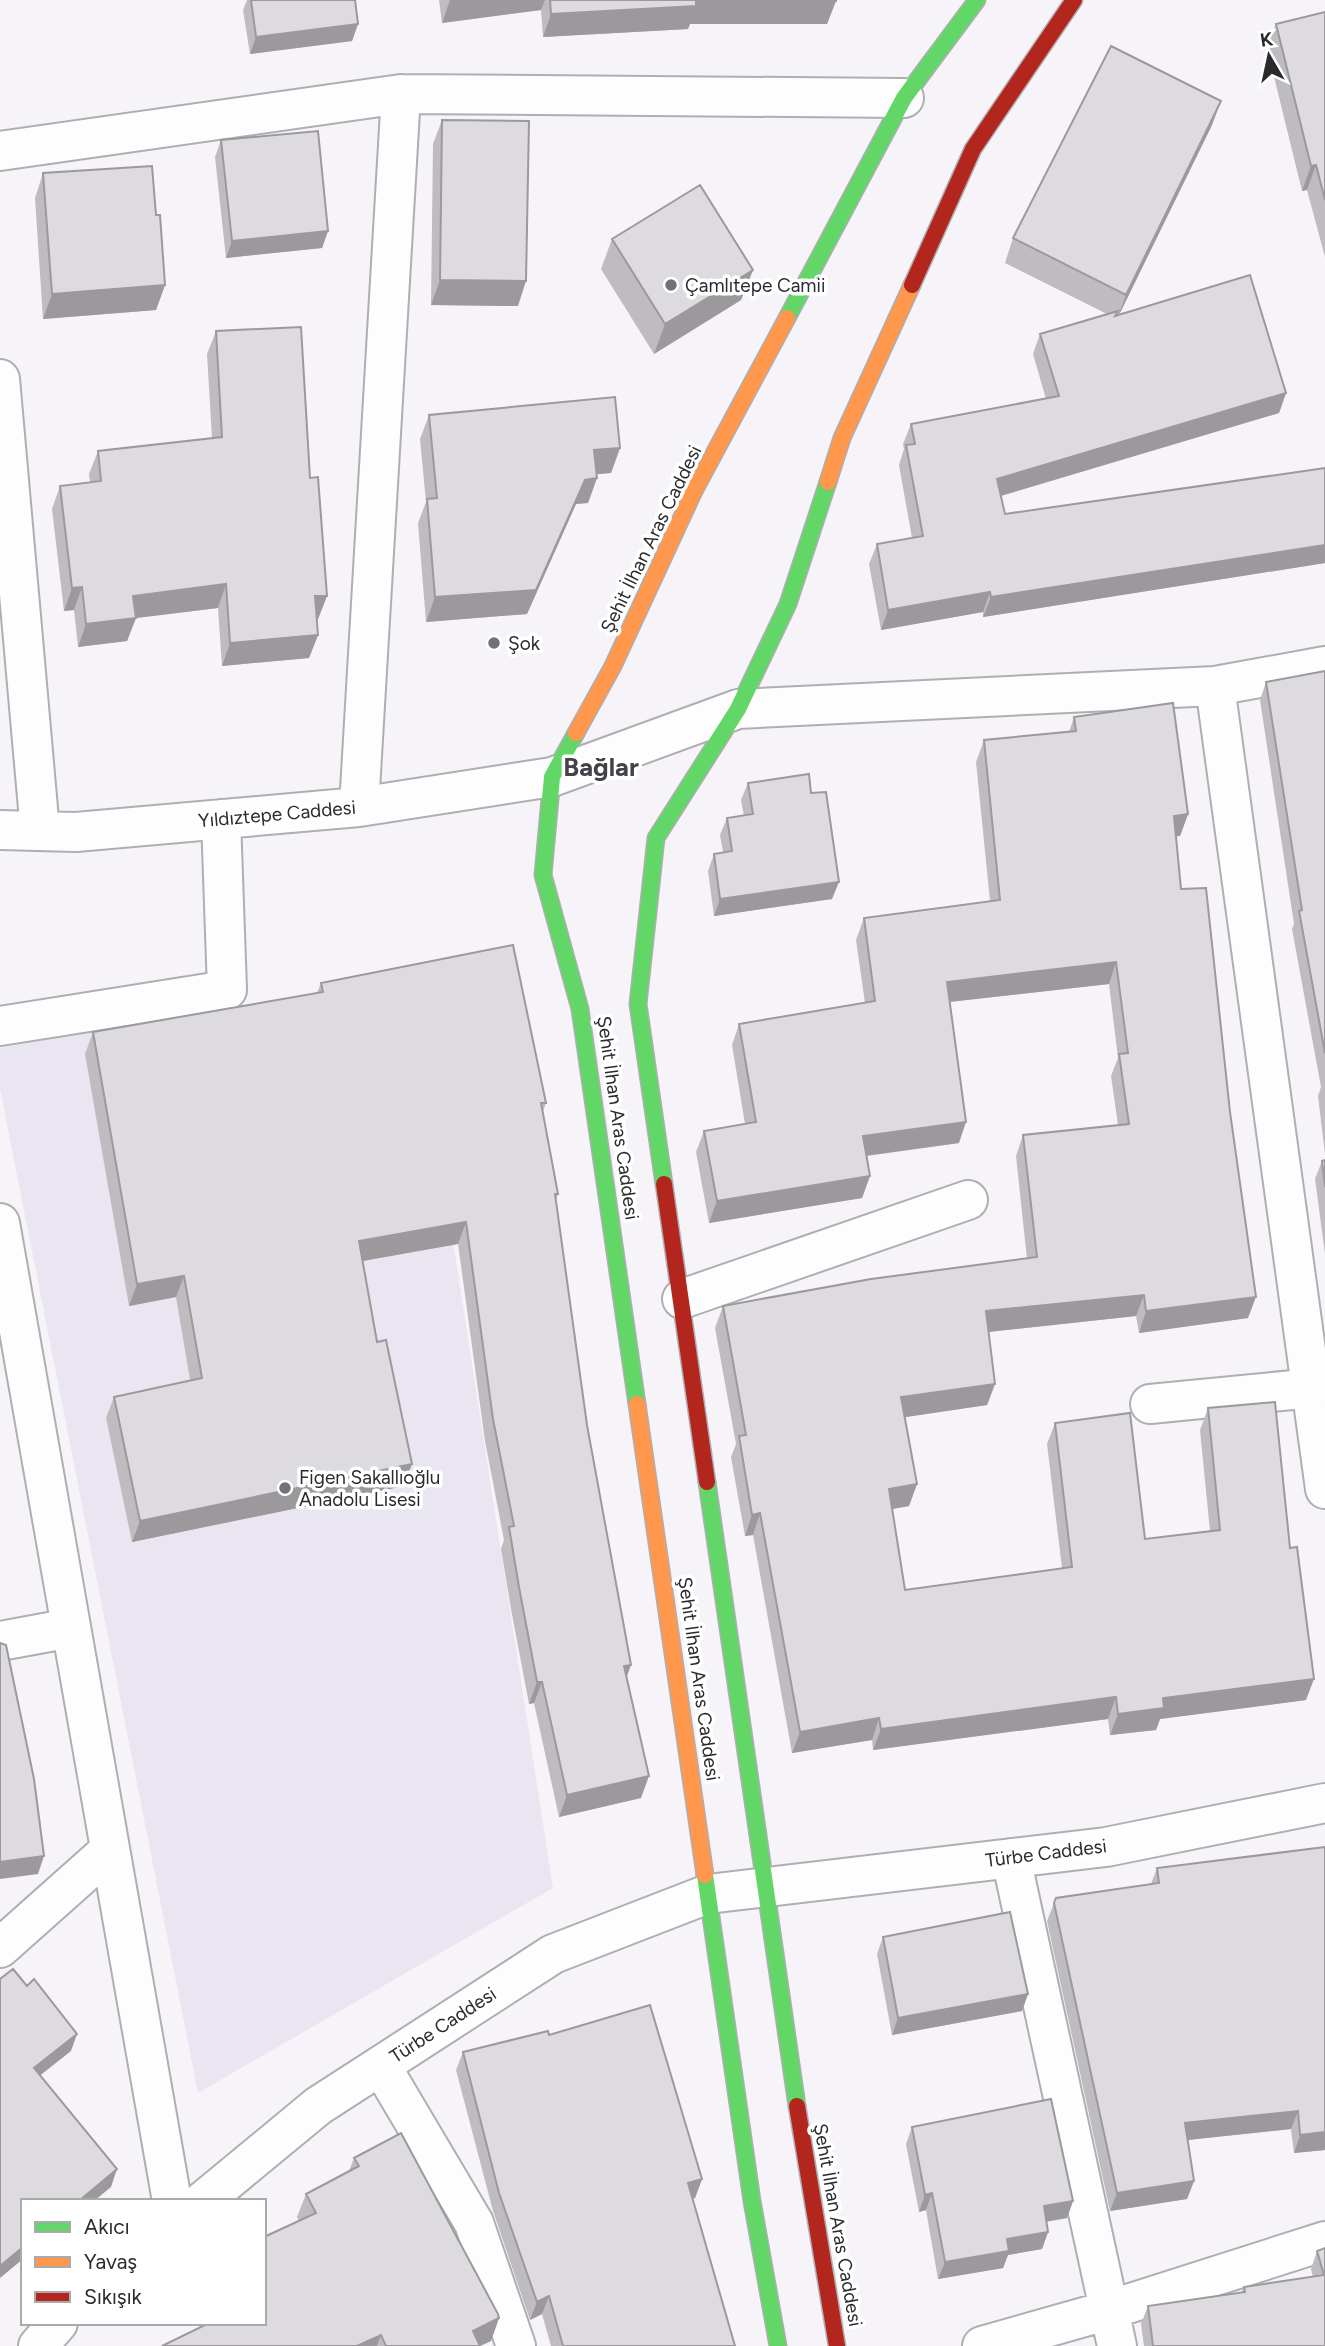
<svg xmlns="http://www.w3.org/2000/svg" width="1325" height="2346" font-family="Figtree,sans-serif">
  <style>
    .built { fill: #eae6f1 }
    .lines { fill: none; stroke-linecap: round; stroke-linejoin: round }
    .street-casing { stroke: #afaeb1; stroke-width: 42 }
    .fast-casing { stroke: #afaeb1; stroke-width: 19 }
    .slow-casing { stroke: #afaeb1; stroke-width: 19 }
    .jam-casing { stroke: #afaeb1; stroke-width: 19 }
    .street { stroke: #fefdfe; stroke-width: 38 }
    .fast { stroke: #63d668; stroke-width: 16 }
    .slow { stroke: #ff974d; stroke-width: 16 }
    .jam { stroke: #b3261e; stroke-width: 16 }
    .wall { fill: #bebcc0 }
    .shaded-wall { fill: #9b999c }
    .building { fill: #dddbdf; stroke: #9b999c; stroke-width: 2 }
    .poi-dot { fill: #727174; stroke: #fff; stroke-width: 2.5 }
    .labels { text-anchor: middle; dominant-baseline: central; stroke-width: 7; stroke-linejoin: round; paint-order: stroke }
    .poi-label { font-size: 19px; fill: #2b2a2d; stroke: #fff; text-anchor: start }
    .street-label { font-size: 19px; fill: #2b2a2d; stroke: #fff }
    .district-label { font-size: 26px; font-weight: bold; fill: #444148; stroke: #fff }
  </style>
  <rect width="100%" height="100%" fill="#f6f4f9"/>
  <path class="built" d="M412,976l141,912 -355,205 -198,-1004v-41z"/>
  <g class="lines">
    <defs>
      <path id="street" d="M0,151l401,-57 503,4
        M0,379l40,452
        M1215,686l110,803
        M359,807l42,-713
        M0,830l76,2 283,-25 193,-30 186,-68 477,-23 110,-20
        M0,1026l227,-36 -6,-171
        M0,1223l172,978
        M682,1299l286,-99
        M1150,1404l163,-16
        M0,1641l71,-13
        M1011,1858l106,488
        M0,1948l110,-98
        M381,2066l93,157 42,123
        M203,2201l115,-95 235,-152 155,-60 398,-47 219,-44
        M38,2346l20,-23
        M982,2346l127,-36 216,-69"/>
      <path id="fast" d="M787,318l117,-220 73,-98
        M576,733l-24,44 -9,98 37,134 57,395
        M664,1184l-26,-180 18,-166 82,-129 50,-105 40,-122
        M707,1482l90,624
        M705,1875l47,326 26,145"/>
      <path id="slow" d="M828,482l14,-44 70,-153
        M576,733l37,-67 81,-175 93,-173
        M637,1404l68,471"/>
      <path id="jam" d="M912,285l61,-136 101,-149
        M664,1184l43,298
        M797,2106l40,240"/>
    </defs>
    <use href="#street" class="street-casing"/>
    <use href="#fast" class="fast-casing"/>
    <use href="#slow" class="slow-casing"/>
    <use href="#jam" class="jam-casing"/>
    <use href="#street" class="street"/>
    <use href="#fast" class="fast"/>
    <use href="#slow" class="slow"/>
    <use href="#jam" class="jam"/>
  </g>
  <path class="wall" d="M247,0h108l3,24 -6,17 -102,13 -7,-44z
    M439,0h397l-9,24h-137l-2,5 -145,8 -2,-27 -99,13z
    M1325,12v245l-18,-67 -5,1 -35,-143 9,-24z
    M442,120l76,186 -87,-1 2,-161z
    M1212,125l-93,190 167,78 -7,20 -278,83 4,18 320,-46v95l-342,54v-5l-102,18 -12,-66 8,-20 35,-6 -13,-73 5,-16 -1,-5 8,-20 135,-25 -13,-45 7,-20 67,-20 -102,-51 8,-25z
    M221,140l107,91 -6,17 -96,10 -11,-101z
    M43,173l113,42 9,70 -9,25 -113,9 -8,-121z
    M612,239l141,31 -12,30 -87,54 -53,-85z
    M216,331l94,147 17,118 -9,23h-1l1,16 -9,23 -87,8 -4,-58 -82,10 -9,23 -49,6 -4,-37 -10,1 -12,-102 8,-23 30,-4 -1,-8 9,-23 114,-13 -5,-84z
    M429,415l191,33 -9,25 -14,1v4l-9,25 -12,1 -49,110 -101,8 -8,-99 8,-21 -6,-63z
    M1325,671v483l-7,-58 3,-9 -29,-158 2,-5 -34,-224 6,-18z
    M1074,717l114,97 -8,22h-4l5,53 67,429 -109,15 -3,-17 -148,16 7,52 -8,21 -83,12 13,67 -8,22 -17,3 13,81 157,-22 -15,-124 8,-21 90,116 65,-8 -10,-101 8,-22 82,140 16,152 -146,19 -4,11 -46,5 -2,-16 -235,31 -1,-10 -80,13 -39,-218 -8,1 -14,-79 5,-13 -21,-116 8,-22 304,-47 -11,-103 7,-21 95,-10 -7,-49 7,-18 -9,-74 -159,18 9,141 -92,13 3,20 -8,22 -153,25 -13,-71 8,-21 41,-7 -13,-79 7,-21 126,-21 -9,-63 8,-22 126,-17 -14,-139 8,-22 85,-8z
    M748,783l63,10 21,106 -118,17 -6,-45 6,-17 9,-2 -3,-17 7,-17 17,-2 -3,-16z
    M321,983l225,120 -3,8 15,83 -2,7 31,224 44,240 -5,12 15,121 -82,19 -25,-114 -5,1 -18,-95 -10,-60 3,-9 -19,-99 -27,-197 -95,17 41,225 -272,56 -26,-124 8,-21 76,-17 -14,-83 -47,9 -44,-252 8,-22 224,-39z
    M1325,1160v94l-10,-75 7,-18z
    M1325,1847v303l-31,3 -3,-24 -104,11 7,41 -7,18 -77,12 -63,-290 9,-23 95,-14 6,-16z
    M883,1937l145,57 -6,17 -130,24 -15,-81z
    M549,2035l153,144 -7,19 -3,1 43,147h-184l-9,-32 -12,6 -37,-109 -37,-141 7,-18z
    M912,2127l161,74 -6,17 -21,4 2,10 -6,17 -34,6 -5,13 -65,11 -12,-69 -7,2 -13,-68z
    M354,2158l145,160 -8,23 -11,5h-318l42,-21 -1,-2h61l35,-102 -2,-4 9,-23 43,-23z
    M1325,2248v98h-181l-3,-22 7,-18 94,-14 2,-5 69,-10 -2,-8 6,-18z"/>
  <path class="shaded-wall" d="M450,0h95l-4,10 -99,13z
    M696,1h140l-9,23h-137l-2,5 -145,8 8,-23z
    M358,24l-6,17 -102,13 6,-17z
    M1221,101l-9,24 -95,194 9,-24z
    M1316,165l-9,25 -5,1 9,-25z
    M328,231l-6,17 -96,10 6,-17z
    M753,270l-12,30 -87,54 11,-30z
    M440,280l86,1 -8,25 -87,-1z
    M165,285l-9,25 -113,9 9,-25z
    M1286,393l-7,20 -289,86 7,-20z
    M620,448l-9,25 -26,2 9,-25z
    M597,478l-9,25 -12,1 -49,110 -101,8 9,-25 150,-117z
    M1325,545v18l-342,54 8,-20z
    M226,584l-8,24 -82,10 -9,23 -49,6 8,-23 47,-28z
    M82,587l-8,23 -10,1 8,-23z
    M990,592l-7,20 -102,18 7,-20z
    M315,596h12l-9,23h-12z
    M318,635l-9,23 -87,8 8,-23z
    M1188,814l-8,22 -14,1 8,-21z
    M839,882l-7,17 -118,17 6,-17z
    M1116,962l-7,22 -170,19 8,-21z
    M966,1122l-7,21 -103,14 7,-21z
    M870,1176l-8,22 -153,25 8,-22z
    M466,1222l-8,22 -107,19 8,-22z
    M184,1276l-8,21 -47,9 8,-22z
    M1144,1295l-8,21 -158,17 8,-22z
    M1256,1297l-8,21 -109,15 7,-22z
    M995,1384l-8,21 -94,14 8,-22z
    M412,1464l-8,22 -272,56 8,-21z
    M917,1484l-8,22 -28,5 8,-22z
    M760,1513l-7,22 -8,1 7,-21z
    M631,1665l-8,22 1,-21z
    M1314,1679l-8,21 -146,19 -4,11 -46,5 8,-21 45,-16z
    M537,1682h5l-8,21 -5,1z
    M1116,1697l-8,22 -235,31 8,-21z
    M879,1718l-7,22 -80,13 8,-21z
    M649,1776l-8,22 -82,19 8,-22z
    M44,1856l-6,18 -38,5v-17z
    M1028,1994l-6,17 -130,24 6,-17z
    M77,2034l-6,17 -43,34 6,-17z
    M1298,2111l-7,18 -113,12 7,-18z
    M1325,2132v18l-31,3 6,-18z
    M117,2169l-6,18 -17,14h-15z
    M702,2179l-7,19 -14,4 7,-19z
    M1194,2181l-7,18 -77,12 7,-18z
    M932,2193l-6,17 -7,2 6,-17z
    M1073,2201l-6,17 -30,5 7,-17z
    M1048,2232l-6,17 -34,6 -5,13 -65,11 7,-17 62,-23z
    M23,2247v12l-23,19v-12z
    M549,2296l-7,18 -12,6 7,-18z
    M499,2318l-8,23 -11,5 -7,-15z
    M381,2335l-4,11h-20z"/>
  <path class="building" d="M251,0h104l3,24 -102,13z
    M550,0h286v1h-140v5l-145,8z
    M1325,12v188l-9,-35 -5,1 -35,-142z
    M1111,46l110,55 -95,194 -113,-57z
    M442,120l87,1 -3,160 -86,-1z
    M318,131l10,100 -96,10 -11,-101z
    M152,166l4,49h4l5,70 -113,9 -9,-121z
    M700,185l53,85 -88,54 -53,-85z
    M1250,275l36,118 -289,86 8,35 320,-46v77l-334,52 -1,-5 -102,18 -11,-66 46,-8 -17,-91 9,-1 -4,-20 148,-28 -19,-62 78,-23 -3,5z
    M301,327l9,151 8,-1 9,119h-12l3,39 -88,8 -4,-59 -93,12 3,22 -50,6 -4,-37 -10,1 -12,-102 41,-5 -3,-30 124,-14 -6,-106z
    M615,397l5,51 -26,2 3,28 -12,2 -49,110 -101,7 -8,-98 10,-1 -8,-83z
    M1325,671v382l-26,-142 3,-1 -36,-228z
    M1173,703l15,111 -14,2 7,73 25,-1 24,224 26,185 -110,14 -2,-16 -158,16 9,73 -94,13 16,87 -28,5 16,101 167,-23 -17,-144 75,-10 15,126 75,-9 -12,-122 67,-6 15,146 7,-1 17,132 -151,19 1,10 -46,6 -2,-17 -235,32 -2,-11 -79,14 -40,-219 -8,2 -13,-79 7,-1 -23,-129 148,-27 166,-22 -14,-122 106,-11 -10,-70 9,-1 -12,-91 -169,20 19,140 -103,14 7,40 -153,25 -13,-70 52,-9 -17,-98 136,-23 -11,-83 136,-18 -16,-160 92,-9 -2,-14z
    M809,774l2,19 15,-1 13,90 -119,17 -6,-45 18,-3 -5,-33 26,-4 -5,-31z
    M513,945l33,158h-5l17,91h-3l32,231 44,240 -7,1 25,110 -82,19 -25,-113h-5l-18,-95 -10,-60 5,-1 -21,-107 -27,-197 -107,19 18,101 9,-2 26,124 -272,57 -26,-124 88,-19 -18,-102 -47,8 -44,-252 230,-40 -2,-9z
    M1325,1160v27l-3,-26z
    M0,1643l6,2 28,134 10,77 -44,6z
    M1325,1847v285l-25,3 -2,-24 -113,12 9,58 -77,12 -63,-290 2,-5 103,-15 -2,-15z
    M1010,1912l18,82 -130,24 -15,-81z
    M13,1969l14,17 7,-7 43,55 -43,34 83,101 -38,32h-56v46l-23,19v-287z
    M650,2005l52,174 -14,4 47,163h-172l-14,-50 -12,6 -38,-109 -36,-141 85,-21 1,4z
    M1051,2099l22,102 -29,5 4,26 -41,7 2,12 -64,11 -13,-69 -7,2 -13,-68z
    M401,2133l97,181 1,4 -26,13 7,15h-94l-5,-11 -24,11h-195l47,-23h55v-86l52,-24 -10,-19 53,-28 -5,-8z
    M1325,2248v98h-172l-5,-40 97,-14 -1,-5 80,-12 -7,-24z"/>
  <g class="poi-dot">
    <circle cx="671" cy="285" r="7"/>
    <circle cx="494" cy="643" r="7"/>
    <circle cx="285" cy="1488" r="7"/>
  </g>
  <g class="labels">
    <g class="poi-label">
      <text x="685" y="285">Çamlıtepe Camii</text>
      <text x="508" y="643">Şok</text>
      <text x="299" y="1477">Figen Sakallıoğlu<tspan x="299" dy="22">Anadolu Lisesi</tspan></text>
    </g>
    <g class="street-label">
      <text transform="translate(651 539) rotate(-64)">Şehit İlhan Aras Caddesi</text>
      <text transform="translate(277 814) rotate(-5)">Yıldıztepe Caddesi</text>
      <text transform="translate(618 1118) rotate(82)">Şehit İlhan Aras Caddesi</text>
      <text transform="translate(699 1679) rotate(82)">Şehit İlhan Aras Caddesi</text>
      <text transform="translate(1046 1853) rotate(-7)">Türbe Caddesi</text>
      <text transform="translate(443 2025) rotate(-33)">Türbe Caddesi</text>
      <text transform="translate(838 2225) rotate(80)">Şehit İlhan Aras Caddesi</text>
    </g>
    <g class="district-label">
      <text x="601" y="767">Bağlar</text>
    </g>
  </g>
  <rect x="21" y="2199" width="245" height="126" fill="#ffffff" stroke="#aaaaab" stroke-width="2"/>
  <rect x="35" y="2222" width="35" height="10" fill="#63d668" stroke="#aaaaab" stroke-width="2"/>
  <text x="84" y="2234" font-size="21" fill="#2b2a2d">Akıcı</text>
  <rect x="35" y="2257" width="35" height="10" fill="#ff974d" stroke="#aaaaab" stroke-width="2"/>
  <text x="84" y="2269" font-size="21" fill="#2b2a2d">Yavaş</text>
  <rect x="35" y="2292" width="35" height="10" fill="#b3261e" stroke="#aaaaab" stroke-width="2"/>
  <text x="84" y="2304" font-size="21" fill="#2b2a2d">Sıkışık</text>
  <g transform="translate(1269 56) rotate(351)" stroke="#ffffff" stroke-width="5" paint-order="stroke">
  <path d="M0-5L12 26L0 18L-12 26Z" fill="#2b2a2d"/>
  <text y="-10" font-size="19" font-weight="bold" text-anchor="middle" fill="#2b2a2d">K</text>
  </g>
</svg>
